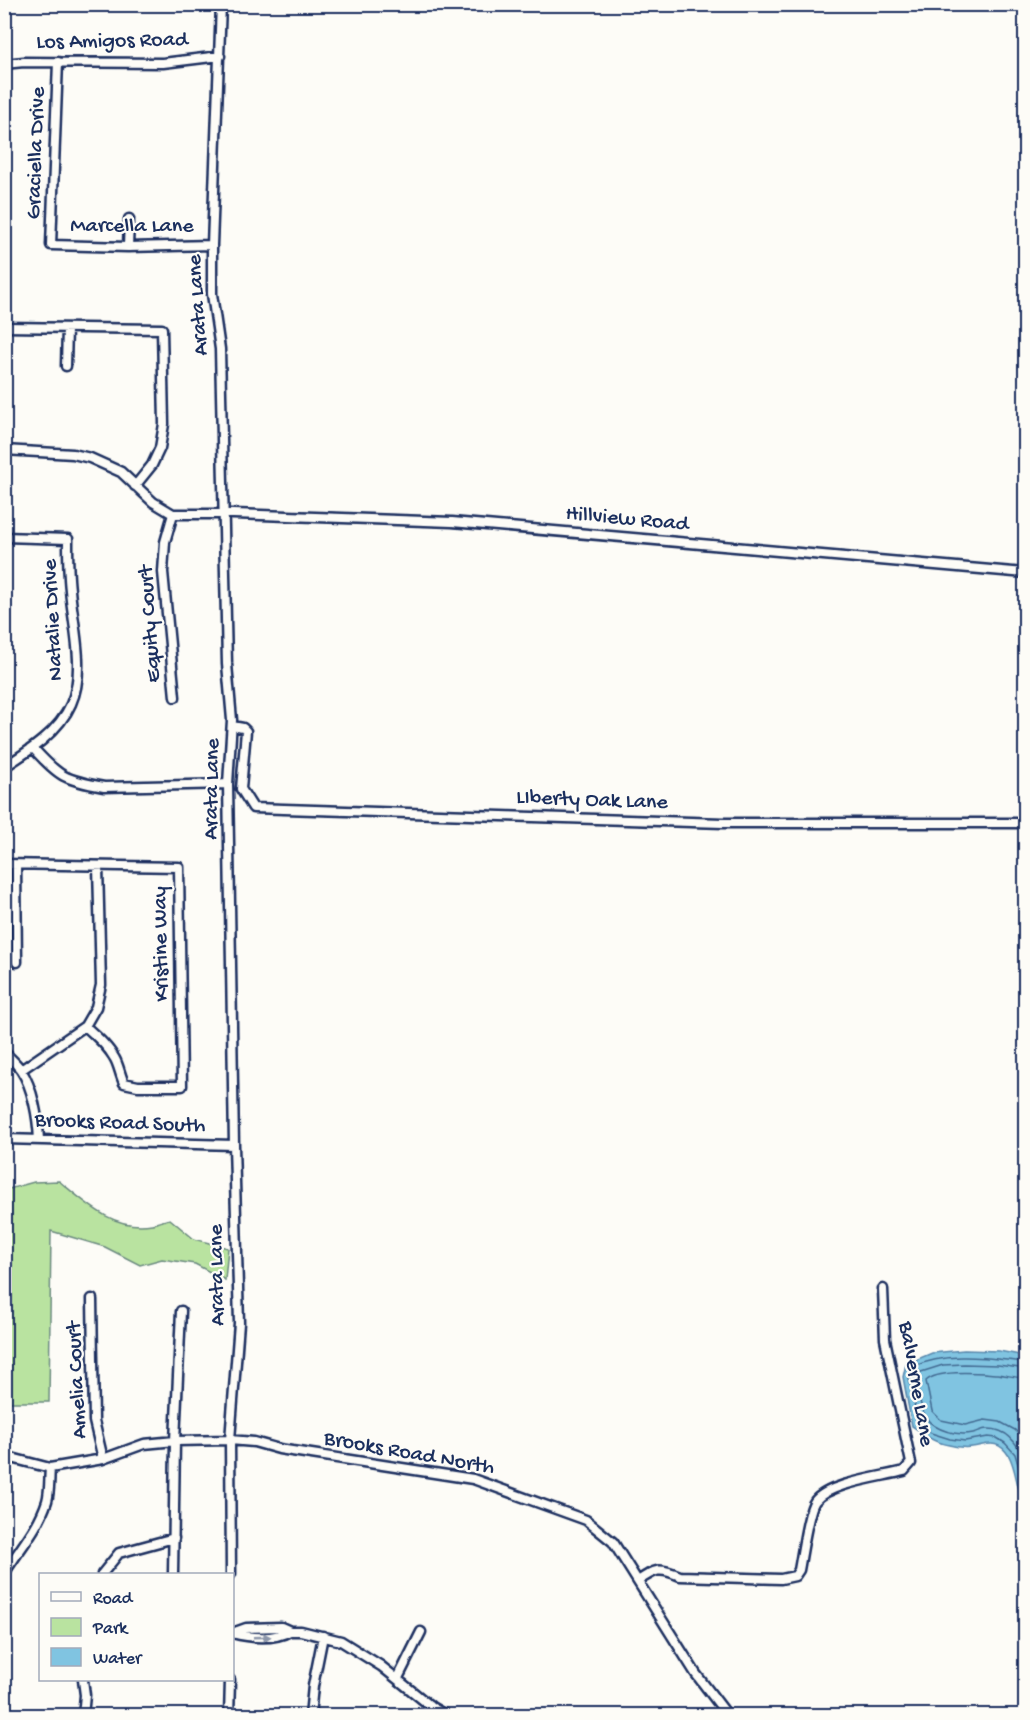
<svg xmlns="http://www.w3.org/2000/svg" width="1030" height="1720" font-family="'Gochi Hand',sans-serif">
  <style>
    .green { fill: #b9e3a0; stroke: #6a897f; stroke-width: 1.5 }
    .water { fill: #80c4e1; stroke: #5888ad; stroke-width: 1.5 }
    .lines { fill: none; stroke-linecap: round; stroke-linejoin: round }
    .shore { stroke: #436b92; stroke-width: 1.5 }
    .minor-casing { stroke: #1b2f5e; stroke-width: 13 }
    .minor { stroke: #fdfcf7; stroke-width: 8 }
    .oneway { fill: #8c96aa }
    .labels { text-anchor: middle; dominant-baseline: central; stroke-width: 4.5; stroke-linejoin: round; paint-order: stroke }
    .street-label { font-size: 22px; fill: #1b2f5e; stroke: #fdfcf7 }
  </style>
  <rect width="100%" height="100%" fill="#fdfcf7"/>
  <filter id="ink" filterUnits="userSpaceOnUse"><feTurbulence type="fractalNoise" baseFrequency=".0167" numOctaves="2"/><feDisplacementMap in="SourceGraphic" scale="12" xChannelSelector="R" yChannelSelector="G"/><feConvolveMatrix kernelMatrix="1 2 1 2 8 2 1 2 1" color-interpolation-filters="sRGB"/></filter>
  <g filter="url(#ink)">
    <path class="green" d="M59,1181c27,22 55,50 93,43 6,-1 12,-4 18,-5l24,20 34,9 -3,32 -30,-16 -33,-5 -22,6 -35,-18 -54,-16 -2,171h-44v-212l29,-8z"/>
    <path class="water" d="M964,1350l35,1 26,5v148c-9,-14 -8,-33 -16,-48 -11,-18 -22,-11 -37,-9 -8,1 -16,0 -23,-2 -20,-4 -22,-10 -37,-19l-9,-49 3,-13 26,-11z"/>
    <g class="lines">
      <path class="shore" d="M1026,1362c-39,-4 -77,-11 -114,5l-3,10 9,45 13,11 19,6 15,2 23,-4 9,1 8,5 10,11 11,38
        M1026,1369l-28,-4 -34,-1 -21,1 -25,8 -2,4c2,9 4,35 10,41 10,13 31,18 47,15 5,-1 9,-4 14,-4 22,-1 33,18 39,36
        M1026,1378c-10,0 -19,-3 -29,-4 -17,-1 -59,-5 -71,7l6,30 9,9 24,5 20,-5 15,2 15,8 11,11"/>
      <defs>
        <path id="minor" d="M221,4l-9,241v49l8,55 7,315 5,56 -4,64 6,361 5,178 -9,117 1,134
          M58,62l-7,183 77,2 84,-2
          M4,64l20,-2 139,1 57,-7
          M128,247l1,-28
          M4,327l158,2 2,95 -4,24 -8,17 -17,21
          M66,366l1,-38
          M4,450l69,4 17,4 31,14 32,30 20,12h60l219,8 574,51
          M173,514l-8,28 -2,30 12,125
          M4,537l64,2c0,17 0,34 2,51 3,36 16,80 1,114 -12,28 -42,47 -67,63
          M232,726l11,2 3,3 -5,58 12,19 470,15h303
          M33,748c26,29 32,32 71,39l124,-3
          M4,864l175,3 3,219h-44l-14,-3c-4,-8 -5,-17 -9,-24 -7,-13 -19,-23 -30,-33
          M16,865l1,97
          M4,1052c6,6 13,12 17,18 12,18 17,48 18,70
          M21,1070l64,-44 11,-19 5,-22 -3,-119
          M4,1139l230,6
          M92,1299l2,122 9,38
          M4,1456l46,12 53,-9 41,-15 31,-3 55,-1 24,2 25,7 194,30 113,41 27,22 83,132 32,42
          M4,1574c15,-25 34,-45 43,-73 3,-10 2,-23 3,-33
          M102,1574l17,-21 55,-15
          M173,1574l2,-133 6,-130
          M638,1581c18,-12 21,-14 42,-5l101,3 14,-3 4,-6c3,-15 9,-60 16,-69 14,-18 67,-24 89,-30l7,-8 -26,-124 -2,-50
          M232,1633l14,-5 35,-1 9,4h11l40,10 40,25 52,42 14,8
          M232,1633c18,5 42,7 58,-2
          M398,1678l23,-46
          M83,1680l2,15 -2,21
          M229,1716l1,-36
          M310,1716l3,-30 10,-50
          M523,1716h7"/>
      </defs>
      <use href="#minor" class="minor-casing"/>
      <use href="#minor" class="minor"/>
    </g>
    <defs><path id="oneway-solid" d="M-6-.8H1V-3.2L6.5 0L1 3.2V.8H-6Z" transform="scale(1.5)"/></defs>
    <use class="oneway" href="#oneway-solid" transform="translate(262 1637) rotate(-2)"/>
  </g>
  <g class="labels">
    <g class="street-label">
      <text transform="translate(112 42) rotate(-1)">Los Amigos Road</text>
      <text transform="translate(37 153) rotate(-88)">Graciella Drive</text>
      <text x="132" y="227">Marcella Lane</text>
      <text transform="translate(199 305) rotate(-94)">Arata Lane</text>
      <text transform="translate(627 520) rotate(5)">Hillview Road</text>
      <text transform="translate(54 620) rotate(-93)">Natalie Drive</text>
      <text transform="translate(151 624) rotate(-94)">Equity Court</text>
      <text transform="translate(213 789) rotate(-89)">Arata Lane</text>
      <text transform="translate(592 801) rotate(2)">LIberty Oak Lane</text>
      <text transform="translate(162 944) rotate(-91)">Kristine Way</text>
      <text transform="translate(120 1124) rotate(2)">Brooks Road South</text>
      <text transform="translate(218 1275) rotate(-91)">Arata Lane</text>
      <text transform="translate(78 1380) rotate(-93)">Amelia Court</text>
      <text transform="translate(915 1384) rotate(80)">Balverne Lane</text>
      <text transform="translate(409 1454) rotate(10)">Brooks Road North</text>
    </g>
  </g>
  <rect width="1030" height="1720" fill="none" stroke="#fdfcf7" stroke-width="24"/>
  <rect x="12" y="12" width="1006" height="1696" fill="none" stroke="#1b2f5e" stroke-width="2" filter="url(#ink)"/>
  <rect x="39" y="1573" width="195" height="108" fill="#fdfcf7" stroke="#a3aaba" stroke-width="1.5"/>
  <rect x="51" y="1592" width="30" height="9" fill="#fdfcf7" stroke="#a3aaba" stroke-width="1.5"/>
  <text x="93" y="1603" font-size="18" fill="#1b2f5e">Road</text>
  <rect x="51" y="1618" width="30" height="18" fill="#b9e3a0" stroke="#a3aaba" stroke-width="1.5"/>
  <text x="93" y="1633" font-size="18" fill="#1b2f5e">Park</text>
  <rect x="51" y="1648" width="30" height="18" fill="#80c4e1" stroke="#a3aaba" stroke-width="1.5"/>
  <text x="93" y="1663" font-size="18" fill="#1b2f5e">Water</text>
</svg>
